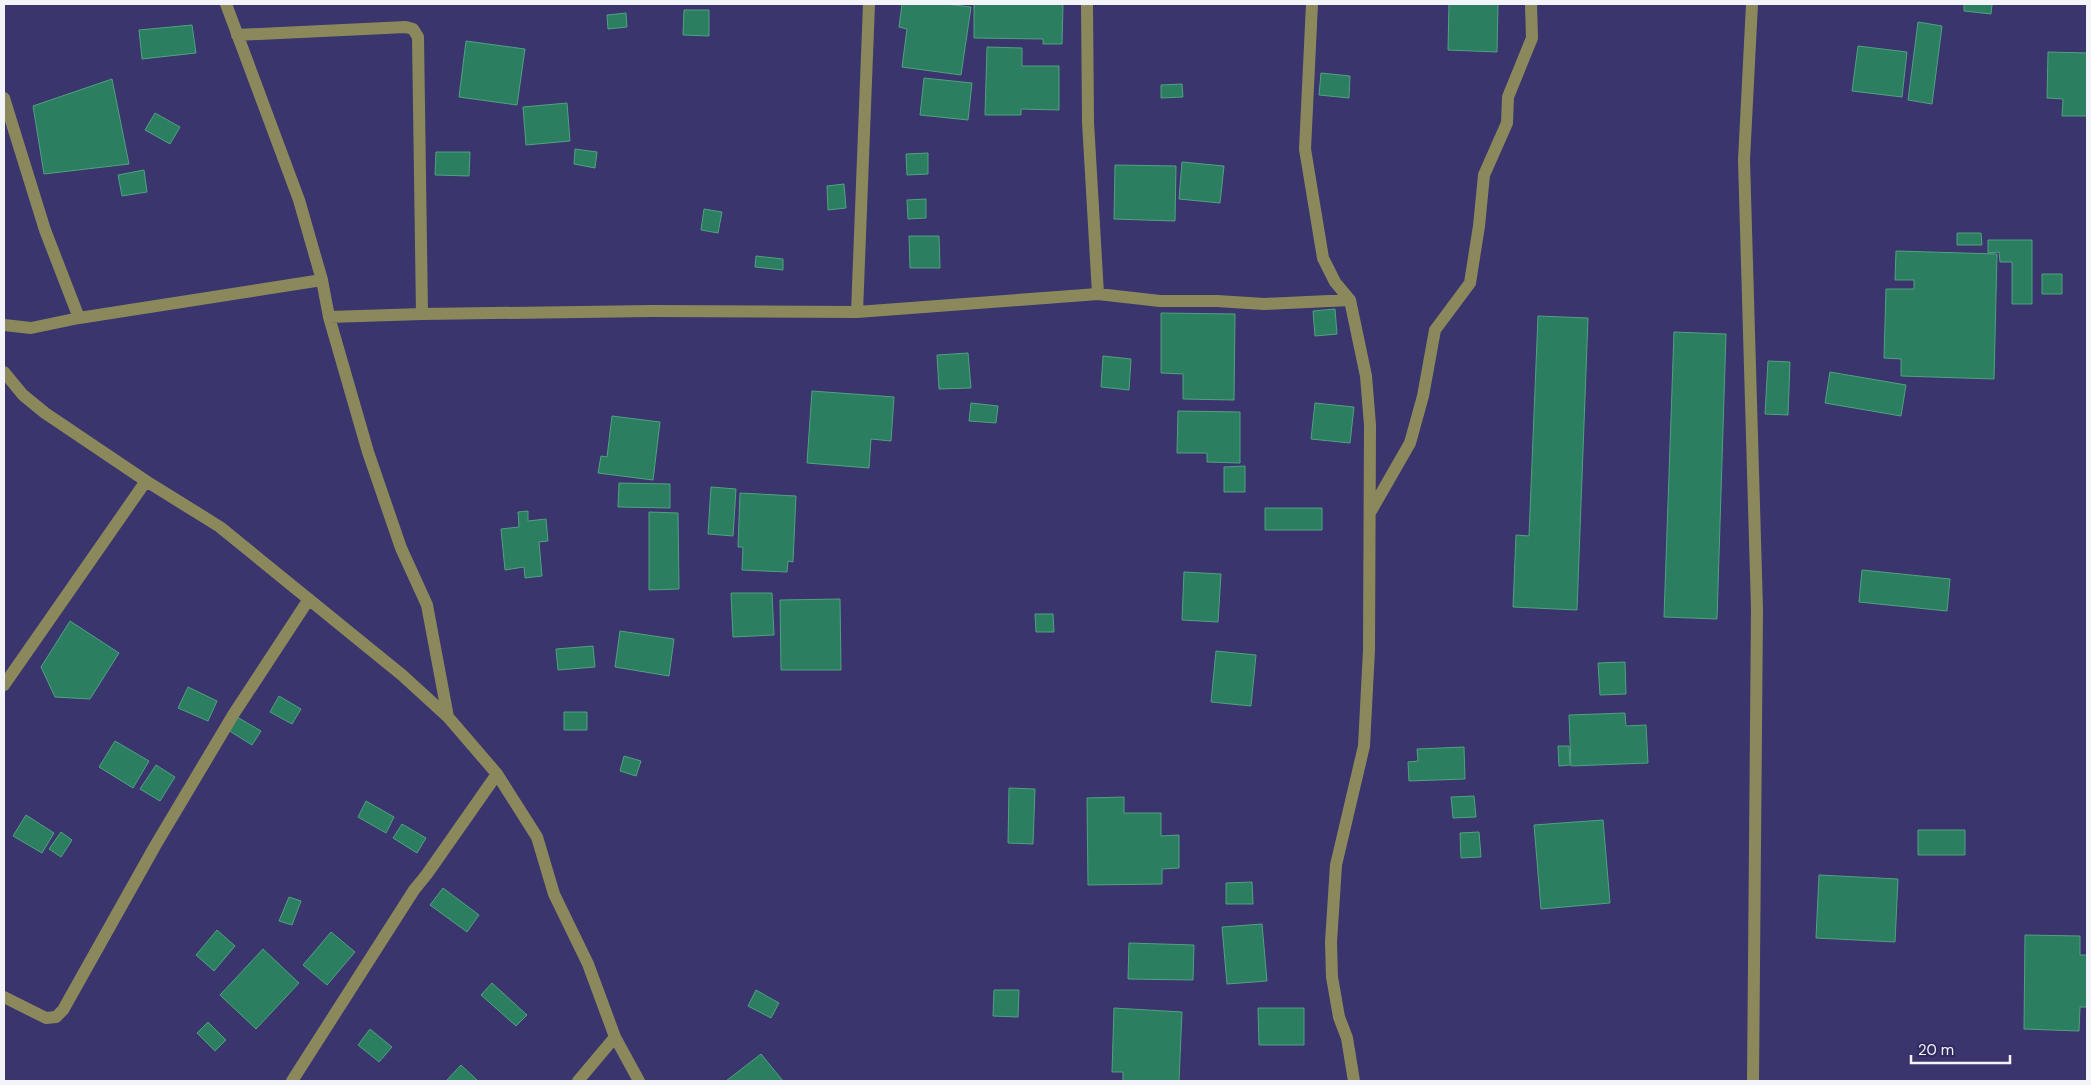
<svg xmlns="http://www.w3.org/2000/svg" width="2091" height="1085" font-family="'DM Sans',sans-serif">
  <style>
    .building { fill: #2c7e60; stroke: #51a181 }
    .lines { fill: none; stroke-linecap: round; stroke-linejoin: round }
    .minor { stroke: #8b895c; stroke-width: 12 }
  </style>
  <rect width="100%" height="100%" fill="#3b356d"/>
  <path class="building" d="M902,4h43l26,3 -10,68 -59,-8 5,-38 -8,-2z
    M974,4h89l-1,40h-19v-5l-69,-1z
    M1449,4h49l-1,48 -49,-2z
    M1964,4h28l-1,10 -27,-3z
    M684,10h25v26l-26,-1z
    M626,13l1,14 -19,2 -1,-14z
    M1918,22l24,4 -10,78 -24,-4z
    M192,25l4,28 -54,6 -3,-29z
    M466,41l59,8 -8,56 -58,-8z
    M1858,46l49,6 -5,45 -50,-6z
    M987,47l35,1v18h37v44l-38,-1v6h-36z
    M2048,52l39,1v63h-25l1,-17 -16,-1z
    M1321,73l29,3 -1,22 -30,-3z
    M924,78l48,5 -4,37 -48,-5z
    M112,79l17,85 -85,10 -11,-68z
    M1182,84l1,13 -22,1v-13z
    M567,103l3,38 -44,4 -3,-38z
    M155,113l25,14 -10,17 -25,-14z
    M575,149l22,3 -2,16 -21,-4z
    M436,152h34l-1,24 -34,-1z
    M928,153v21l-21,1 -1,-21z
    M1182,162l42,4 -4,37 -41,-4z
    M1115,165l61,1 -1,55 -61,-2z
    M144,170l3,22 -25,4 -4,-21z
    M844,184l2,24 -18,2 -1,-24z
    M926,199v19l-18,1 -1,-19z
    M704,209l18,3 -4,21 -17,-3z
    M1957,233h24l1,12h-25z
    M909,236h30l1,32h-30z
    M1988,240h44v64h-20v-42h-12l-1,-10 -11,1z
    M1896,251l101,3 -3,125 -93,-3v-17l-17,-1 2,-69h28v-9h-19z
    M756,256l27,3v11l-28,-3z
    M2042,274h20v20h-20z
    M1335,309l2,25 -22,2 -2,-25z
    M1161,313l74,1 -1,86 -51,-1v-25l-22,-1z
    M1538,316l50,2 -11,292 -64,-3 3,-72 13,1z
    M1674,332l52,2 -9,285 -53,-2z
    M968,353l3,35 -32,1 -2,-34z
    M1103,356l28,3 -2,31 -28,-3z
    M1768,361l22,1 -2,53 -23,-1z
    M1830,372l76,13 -5,31 -76,-13z
    M812,391l82,6 -3,44 -20,-2 -2,29 -62,-5z
    M971,403l27,3 -2,17 -27,-2z
    M1315,403l39,4 -4,36 -39,-4z
    M1178,411l62,1v51l-33,-1v-9h-30z
    M612,416l48,6 -7,58 -55,-7 3,-17 6,1z
    M1245,466v26h-21v-25z
    M619,483l51,1v24l-52,-1z
    M711,487l25,2 -3,47 -25,-2z
    M740,493l56,3 -3,66 -5,-1 -1,11 -45,-2 1,-23h-5z
    M1265,508h57v22h-57z
    M528,511v10l18,-2 2,22 -9,1 3,34 -17,2 -1,-11 -19,3 -4,-41 18,-2 -1,-15z
    M649,512l29,1 1,76 -30,1z
    M1862,570l88,9 -3,32 -88,-9z
    M1184,572l37,2 -3,48 -36,-2z
    M731,593h41l2,42 -41,2z
    M840,599l1,71h-60l-1,-70z
    M1035,614h18l1,18h-18z
    M70,621l49,32 -29,46 -35,-2 -14,-30z
    M620,631l54,8 -5,37 -54,-9z
    M593,646l2,21 -37,3 -2,-21z
    M1216,651l40,4 -5,51 -40,-4z
    M1625,662l1,32 -26,1 -2,-32z
    M188,687l29,14 -9,20 -30,-13z
    M279,696l22,13 -9,15 -22,-12z
    M564,712h23v18h-23z
    M1625,713l1,13 20,-1 2,38 -77,3 -2,-51z
    M237,717l24,14 -9,14 -24,-15z
    M115,741l34,20 -16,27 -34,-21z
    M1558,746h11l1,19 -11,1z
    M1464,747l1,32 -56,2 -1,-19 10,-1 -1,-12z
    M624,756l17,5 -5,15 -16,-5z
    M156,765l19,12 -15,24 -20,-12z
    M1009,788l26,1 -2,55 -25,-1z
    M1474,796l2,21 -23,1 -2,-21z
    M1124,797v16h37v23l18,-1v33l-17,1v15l-74,1 -1,-87z
    M366,801l28,16 -8,16 -28,-16z
    M26,815l28,18 -12,20 -29,-17z
    M1603,820l7,83 -69,6 -7,-84z
    M402,824l24,14 -9,15 -24,-15z
    M1918,830h47v25h-47z
    M61,832l11,8 -11,17 -12,-8z
    M1479,832l2,25 -20,1 -1,-25z
    M1819,875l79,4 -3,63 -79,-4z
    M1252,882l1,22h-27v-21z
    M443,888l36,27 -12,17 -37,-27z
    M289,897l12,4 -9,24 -13,-4z
    M1262,924l5,57 -40,3 -5,-57z
    M217,930l18,16 -21,25 -18,-16z
    M331,932l24,20 -28,33 -24,-20z
    M2025,935l55,1v19h7v52h-7l-1,24 -55,-2z
    M1129,943l65,2 -1,35 -65,-1z
    M263,949l36,34 -43,46 -36,-34z
    M492,983l35,32 -11,11 -35,-31z
    M756,990l23,13 -8,15 -23,-12z
    M994,990h25l-1,27 -25,-1z
    M1114,1008l68,4 -3,69h-56v-9h-11z
    M1258,1008h46v37h-45z
    M208,1022l18,18 -11,11 -18,-18z
    M370,1029l22,18 -13,15 -21,-17z
    M761,1054l22,27h-57z
    M461,1065l17,16h-32z"/>
  <g class="lines">
    <path class="minor" d="M226,4l73,196 23,80 7,37 39,135 33,96 26,57 21,112
      M1087,4l1,118 10,172
      M1312,4l-7,145 18,109 12,24 15,18 16,76 4,49 -1,225 -5,96 -28,119 -5,77 1,35 7,40 8,21 7,43
      M1752,4l-8,156 13,449 -4,472
      M237,35l169,-8 7,2 5,8 4,277
      M4,98l41,132 34,88
      M857,312l12,-308
      M329,317l93,-3 230,-3 205,1 241,-18 62,7h57l47,3 86,-4
      M4,325l27,3 48,-10 243,-38
      M4,372l19,23 22,18 101,68 74,46 182,148 46,42 49,57 40,63 17,57 34,70 27,73 24,44
      M1371,511l39,-68 13,-47 12,-66 35,-47 9,-57 5,-51 23,-52 1,-26 24,-59 -1,-34
      M4,685l142,-204
      M4,997l42,21 10,-1 7,-7 92,-164 78,-131 76,-116
      M292,1081l122,-191 13,-16 70,-100
      M578,1081l37,-44"/>
  </g>
  <rect width="2091" height="1085" fill="none" stroke="#f3f3fa" stroke-width="10"/>
  <path d="M1911 1055v8h99v-8" fill="none" stroke="#f3f3fa" stroke-width="2.5"/>
  <text x="1918" y="1055" font-size="15" fill="#f3f3fa" stroke="#312a61" stroke-width="4" paint-order="stroke">20 m</text>
</svg>
